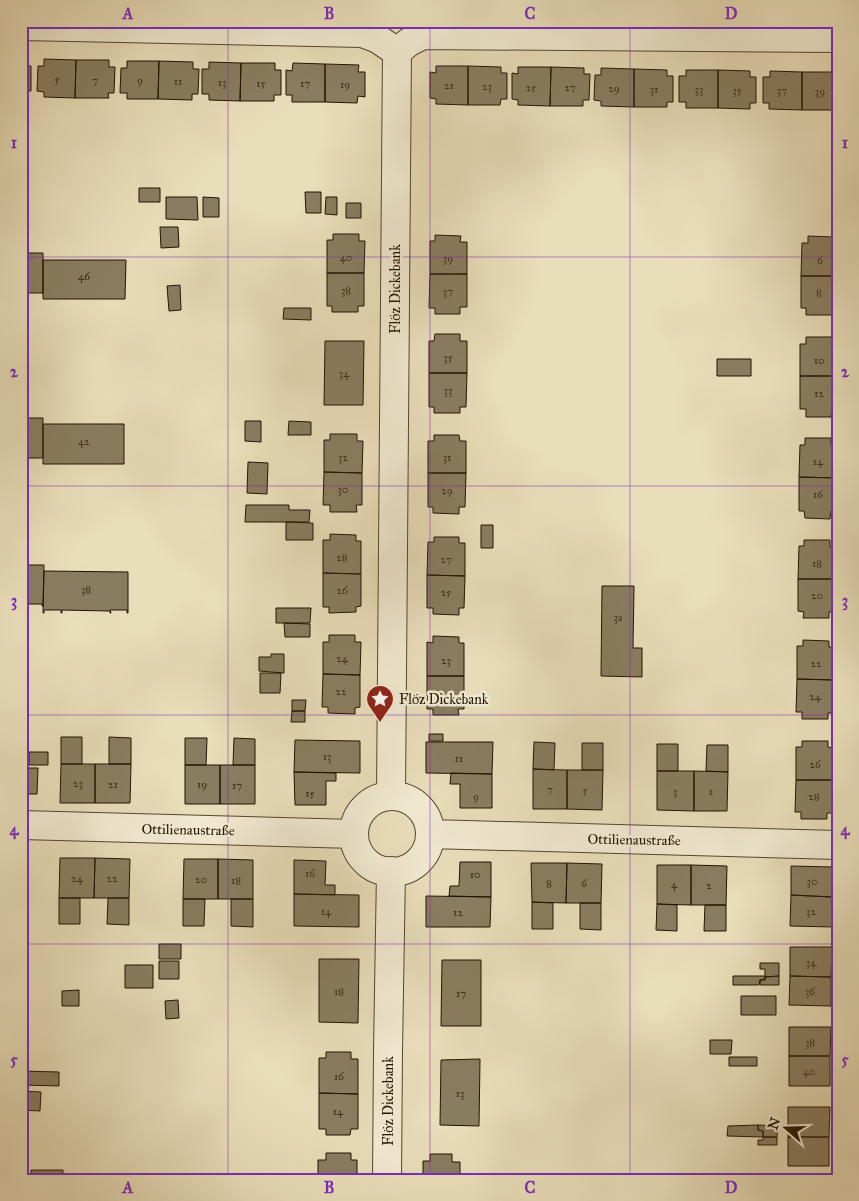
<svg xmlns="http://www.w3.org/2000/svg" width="859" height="1201" font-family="'IM FELL Great Primer',serif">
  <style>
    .building { fill: #897d61; stroke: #211301 }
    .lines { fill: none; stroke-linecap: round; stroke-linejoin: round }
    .street-casing { stroke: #53462f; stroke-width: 30 }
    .street { stroke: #f1ead2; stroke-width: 28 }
    .grid { fill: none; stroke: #7b2cbf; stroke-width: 1; stroke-opacity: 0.55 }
    .labels { text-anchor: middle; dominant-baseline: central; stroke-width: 5; stroke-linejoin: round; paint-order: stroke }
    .number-label { font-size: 11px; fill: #3b2e19 }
    .street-label { font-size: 14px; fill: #211301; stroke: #f1ead2 }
    .poi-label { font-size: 14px; fill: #211301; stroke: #f1ead2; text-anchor: start }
    .neatline { fill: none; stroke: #7b2cbf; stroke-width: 2 }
    .grid-label { font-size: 16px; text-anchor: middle; font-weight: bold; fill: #7b2cbf }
  </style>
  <rect width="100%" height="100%" fill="#e9deba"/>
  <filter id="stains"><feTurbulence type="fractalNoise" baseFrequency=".004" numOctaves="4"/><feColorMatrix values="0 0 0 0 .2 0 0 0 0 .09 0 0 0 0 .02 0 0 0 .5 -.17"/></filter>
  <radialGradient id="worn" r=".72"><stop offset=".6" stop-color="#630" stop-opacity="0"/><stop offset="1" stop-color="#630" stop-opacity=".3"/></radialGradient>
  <path class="building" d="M21,59h4v7h6v25h-6v6h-4z
    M44,59l32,1 -1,38 -31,-1v-5l-7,-1 1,-25h6z
    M76,60h33v7h6l-1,26h-6l1,5h-34z
    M127,61h32l-1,38h-31v-6h-7l1,-25h6z
    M159,61l34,1v7h6l-1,25h-6v6l-34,-1z
    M209,62l32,1 -1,38 -31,-1v-6h-7v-25h7z
    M241,63h34v7h6v25h-7v6h-34z
    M293,63l32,1v38h-33v-7h-6v-25l6,1z
    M325,64l34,1 -1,7h7v25l-7,-1 -1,7 -32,-1z
    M436,66h32v39l-32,-1v-5l-6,-1v-26l6,1z
    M468,66l33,1v6h6v26h-6l-1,6h-32z
    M518,67h33l-1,39 -32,-1v-5l-6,-1v-26l6,1z
    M551,67l33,1v6h6l-1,26h-6v6h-33z
    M601,68l33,1v38l-33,-1v-5l-7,-1 1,-25h6z
    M634,69l33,1v6h6v26h-6v5h-33z
    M686,70h32v38h-32v-6h-7v-26h7z
    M718,70l32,1v6h6v26h-6v6l-32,-1z
    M770,71l32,1v38l-33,-1v-6h-6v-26h7z
    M802,72h33v6h3v26h-3l-1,6h-32z
    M139,188h21v14h-21z
    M305,192h16v21h-15z
    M166,197h31l1,23 -32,-1z
    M203,197l16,1v19h-16z
    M326,197h11v18l-12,-1z
    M346,203h15v15h-15z
    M160,227h18l1,20 -18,1z
    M333,234h26v7h6l-1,32h-37v-33h6z
    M435,235l26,1 -1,6h7v32h-37v-33h5z
    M808,236l26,1v6h4v33h-37l1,-33h6z
    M21,253h22v40h-22z
    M43,260h83l-1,39h-82z
    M327,273h37v33h-6v6h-26v-6h-5z
    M430,274h37v33h-7v7h-25v-6h-6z
    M801,276h37v32h-5v7h-27v-7h-5z
    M180,285l1,25 -12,1 -2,-25z
    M284,308h27v12l-28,-1z
    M435,334h25v7h7v32h-38v-32h5z
    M806,337h26v7l6,1v31h-38v-32h6z
    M325,341h39l-1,64h-39z
    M717,359h34v17h-34z
    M429,373h38l-1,34h-6v6h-26v-6h-5z
    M800,376h38v34l-6,-1 -1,8h-25v-8h-6z
    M21,418h22v40h-22z
    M245,421h16v21l-16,-1z
    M289,421l22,1v13h-23z
    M43,424h81v40h-81z
    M330,434h27v7h6l-1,32 -38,-1v-32h6z
    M434,435h25l1,6h6v32h-38v-32h6z
    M805,438h26v7h7l-1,33 -38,-1 1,-32h5z
    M248,462l20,1 -1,31 -20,-1z
    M324,472l38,1v32h-6l1,7h-27v-7h-7z
    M428,473h38l-1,34h-6v7l-26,-1v-6h-5z
    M799,477l38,1v33h-6l-1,8 -25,-1 -1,-7h-5z
    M246,505h43v5h21l-1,12h-64z
    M286,522l27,1v17h-27z
    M481,525h12v23h-12z
    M330,534l26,1v6h5v33l-38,-1v-33h7z
    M434,537h25v6h6v33l-38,-1 1,-33h6z
    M804,540h26v7h6v32h-38l1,-33h5z
    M21,565h23l-1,41h-1v-2h-17v2h-1l1,-2h-4z
    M44,571l84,1v41h-1v-3h-17l1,3h-1v-2l-48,-1v3h-1v-3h-17v3h-1z
    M323,573l38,1v32l-5,1v5l-27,1v-6h-6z
    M427,575l38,1 -1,32h-5v7l-26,-1v-6h-6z
    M798,579h38l-1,33h-6v6h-26l1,-6 -6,-1z
    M602,586h32l-1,62h9v29l-41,-1z
    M276,608h35l-1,15h-34z
    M284,623l26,1v13h-25z
    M329,635h26v7h6l-1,33 -37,-1v-32h6z
    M433,636l26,1v6h5v33h-37v-34l6,1z
    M803,640l26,1v6h6l-1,33 -37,-1v-33h6z
    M271,654h13v19l-25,-2v-14h12z
    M260,673h21l-1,20h-20z
    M323,674l37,1v32l-5,1v6l-27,-1v-6h-6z
    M427,676h37v33h-6l1,6h-26v-6h-6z
    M797,679l37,1v33h-6v6h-26v-7h-6z
    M292,700h14l-1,11h-13z
    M292,711h13v11h-14z
    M27,724l1,14h-7v-13z
    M429,734h14v7h-14z
    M61,737h21v27h-21z
    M109,737l22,1v26h-22z
    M185,738h22l-1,27h-21z
    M234,738l21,1v26h-22z
    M295,740l65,1v32l-66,-1z
    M802,741h26v6l6,1 -1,32h-37v-33h6z
    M426,742h67l-1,32 -66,-1z
    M534,742l21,1 -1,27 -21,-1z
    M582,743h21v27h-21z
    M657,744h21v27h-21z
    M707,745h21v27l-22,-1z
    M29,752h19v13h-19z
    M61,764h34v39h-35z
    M95,764h36l-1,39h-35z
    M185,765h35v39h-35z
    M220,765h35v39h-35z
    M21,768h17l-1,26h-16z
    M533,769l34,1v39h-34z
    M567,770h36l-1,40 -35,-1z
    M657,771h37v40l-37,-1z
    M694,771l34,1 -1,39h-33z
    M294,772l42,1v8h-10v24h-31z
    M451,773l41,1v34h-32v-24h-10z
    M796,780h37l-1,33h-5v6h-26v-7h-6z
    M60,858h35l-1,40h-35z
    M95,858l35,1 -1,39h-35z
    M184,859h34v40h-35z
    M218,859l35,1v39h-35z
    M294,860l32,1 -1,24h10v10l-41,-1z
    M460,862h31v35l-42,-1 1,-10h9z
    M531,863h36l-1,40 -34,-1z
    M567,863l35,1 -1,39h-35z
    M657,865h34v40l-34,-1z
    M691,865l36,1 -1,39h-35z
    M791,866l42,1 -1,30 -41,-2z
    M294,894l65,1v32l-65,-1z
    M791,895l41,2v30l-42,-1z
    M426,896l65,1 -1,30h-64z
    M59,898h21v26h-21z
    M108,898h21v27l-22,-1z
    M183,899h22l-1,27h-21z
    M231,899h22v28l-22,-1z
    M532,902l21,1v26h-21z
    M580,903h21v27l-21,-1z
    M657,904l20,1v26l-21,-1z
    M705,905h21v26h-22z
    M159,944h22v15h-22z
    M790,947h42l-1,30 -41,-1z
    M319,959h40l-1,64 -39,-1z
    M442,960h39v66h-40z
    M159,961h20v18h-20z
    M760,963h19v13l-14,1v-8h-5z
    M125,965h28v23h-28z
    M733,976h32v3l-5,1 -1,5h-26z
    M779,976v9h-19v-5h5v-3z
    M790,976l41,1v29l-42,-1z
    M79,990v16h-17v-15z
    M741,996h35v19h-35z
    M178,1000l1,18 -13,1 -1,-18z
    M789,1027h42l-1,29h-41z
    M710,1040h22l-1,14h-21z
    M326,1052h25v7h7v35l-39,-1v-35h7z
    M789,1056h41v30h-41z
    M729,1057h28v9h-28z
    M480,1059l-1,67 -39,-1 1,-65z
    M21,1071l38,1v14l-38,-1z
    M21,1091l20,1 -1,19 -19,-1z
    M319,1093l39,1v35h-7l-1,6h-24v-6h-7z
    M788,1107h42l-1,30h-41z
    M758,1125l20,1 -1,11h-14v-6l-5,-1z
    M758,1125v5l5,1v6l-36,-1 1,-10z
    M763,1137h14v8h-19v-5h5z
    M788,1137h41v29h-41z
    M326,1153h25v7h6v20h-39v-20h8z
    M430,1154h22v8h8v18h-37v-19h7z
    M31,1170h32v10h-32z
    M247,1174l25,1v5h-25z"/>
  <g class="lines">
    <defs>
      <path id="street" d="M21,26l341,7 16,6 19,13 12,-10 14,-7 415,3
        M391,796l6,-744
        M354 834a38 38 0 1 1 76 0a38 38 0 1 1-76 0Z
        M21,825l333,9
        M430,834l408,11
        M387,1180l1,-129 3,-180"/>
    </defs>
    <use href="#street" class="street-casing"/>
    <use href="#street" class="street"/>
  </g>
  <path class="grid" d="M228,21v1159M430,21v1159M630,21v1159M21,257h817M21,486h817M21,715h817M21,944h817"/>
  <defs>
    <symbol id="sight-pin" viewBox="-11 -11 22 30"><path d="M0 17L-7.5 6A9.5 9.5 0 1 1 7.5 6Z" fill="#8f2418" stroke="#f1ead2"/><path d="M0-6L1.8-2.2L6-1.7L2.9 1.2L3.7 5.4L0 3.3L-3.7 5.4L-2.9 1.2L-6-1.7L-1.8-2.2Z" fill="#fff"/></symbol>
  </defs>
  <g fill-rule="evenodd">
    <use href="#sight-pin" x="364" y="683" width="32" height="43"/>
  </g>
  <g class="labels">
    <g class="number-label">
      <text x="57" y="79">5</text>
      <text x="95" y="80">7</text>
      <text x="140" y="80">9</text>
      <text x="178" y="81">11</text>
      <text x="222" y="82">13</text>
      <text x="261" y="83">15</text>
      <text x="305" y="83">17</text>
      <text x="345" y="84">19</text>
      <text x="449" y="85">21</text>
      <text x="487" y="86">23</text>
      <text x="531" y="87">25</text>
      <text x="570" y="87">27</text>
      <text x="614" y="88">29</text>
      <text x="654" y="89">31</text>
      <text x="699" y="89">33</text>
      <text x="737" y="90">35</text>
      <text x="782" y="90">37</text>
      <text x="820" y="91">39</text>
      <text x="346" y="257">40</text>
      <text x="448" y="258">39</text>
      <text x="820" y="260">6</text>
      <text x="84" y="276">46</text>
      <text x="346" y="290">38</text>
      <text x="448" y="291">37</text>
      <text x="819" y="292">8</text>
      <text x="448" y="357">35</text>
      <text x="819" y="360">10</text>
      <text x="344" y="373">34</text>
      <text x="448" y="390">33</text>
      <text x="819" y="393">12</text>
      <text x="84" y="441">42</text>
      <text x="343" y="457">32</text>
      <text x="447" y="457">31</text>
      <text x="818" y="461">14</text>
      <text x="343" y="489">30</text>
      <text x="447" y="490">29</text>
      <text x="818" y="494">16</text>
      <text x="342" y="557">28</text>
      <text x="446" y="559">27</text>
      <text x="817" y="563">18</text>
      <text x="86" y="589">38</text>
      <text x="342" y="590">26</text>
      <text x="446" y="592">25</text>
      <text x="817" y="595">20</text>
      <text x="618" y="617">3a</text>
      <text x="342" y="658">24</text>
      <text x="446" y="660">23</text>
      <text x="816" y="663">22</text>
      <text x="341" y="691">22</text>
      <text x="815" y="696">24</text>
      <text x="327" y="756">13</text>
      <text x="459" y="758">11</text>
      <text x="815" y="764">26</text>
      <text x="78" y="783">23</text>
      <text x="113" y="784">21</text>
      <text x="202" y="784">19</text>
      <text x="237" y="785">17</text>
      <text x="550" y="789">7</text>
      <text x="585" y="790">5</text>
      <text x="675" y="791">3</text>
      <text x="711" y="791">1</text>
      <text x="310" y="793">15</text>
      <text x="476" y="796">9</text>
      <text x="814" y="796">28</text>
      <text x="310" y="873">16</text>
      <text x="475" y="874">10</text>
      <text x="77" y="878">24</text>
      <text x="112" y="878">22</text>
      <text x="201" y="879">20</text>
      <text x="236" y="880">18</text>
      <text x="812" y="881">30</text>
      <text x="549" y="883">8</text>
      <text x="584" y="883">6</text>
      <text x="674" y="884">4</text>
      <text x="709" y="885">2</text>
      <text x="326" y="911">14</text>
      <text x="811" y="911">32</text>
      <text x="458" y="912">12</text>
      <text x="811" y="962">34</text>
      <text x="339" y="991">18</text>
      <text x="810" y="991">36</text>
      <text x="461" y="993">17</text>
      <text x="810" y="1042">38</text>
      <text x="809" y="1071">40</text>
      <text x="339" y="1076">16</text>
      <text x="460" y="1093">13</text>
      <text x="338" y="1111">14</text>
    </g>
    <g class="street-label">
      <text transform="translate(395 289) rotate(-90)">Flöz Dickebank</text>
      <text transform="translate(188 830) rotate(1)">Ottilienaustraße</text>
      <text transform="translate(634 840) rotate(1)">Ottilienaustraße</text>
      <text transform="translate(388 1101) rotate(-90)">Flöz Dickebank</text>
    </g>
    <g class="poi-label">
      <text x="399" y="699">Flöz Dickebank</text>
    </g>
  </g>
  <rect width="859" height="1201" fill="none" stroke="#e9deba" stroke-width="55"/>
  <g transform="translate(786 1128) rotate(290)" stroke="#f1ead2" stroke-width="4" paint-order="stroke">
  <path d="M0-4L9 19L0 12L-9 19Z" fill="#211301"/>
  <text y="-8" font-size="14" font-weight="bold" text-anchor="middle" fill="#211301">N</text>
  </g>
  <rect x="28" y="28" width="804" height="1146" class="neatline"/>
  <g class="grid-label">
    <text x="128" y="19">A</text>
    <text x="329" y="19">B</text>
    <text x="530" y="19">C</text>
    <text x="731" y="19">D</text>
    <text x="14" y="148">1</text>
    <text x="845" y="148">1</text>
    <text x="14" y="377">2</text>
    <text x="845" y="377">2</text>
    <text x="14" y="606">3</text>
    <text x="845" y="606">3</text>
    <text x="14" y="835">4</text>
    <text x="845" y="835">4</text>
    <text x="14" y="1065">5</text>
    <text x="845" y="1065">5</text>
    <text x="128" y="1193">A</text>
    <text x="329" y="1193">B</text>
    <text x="530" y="1193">C</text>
    <text x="731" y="1193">D</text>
  </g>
  <rect width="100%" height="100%" filter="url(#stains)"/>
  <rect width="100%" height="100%" fill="url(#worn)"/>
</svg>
